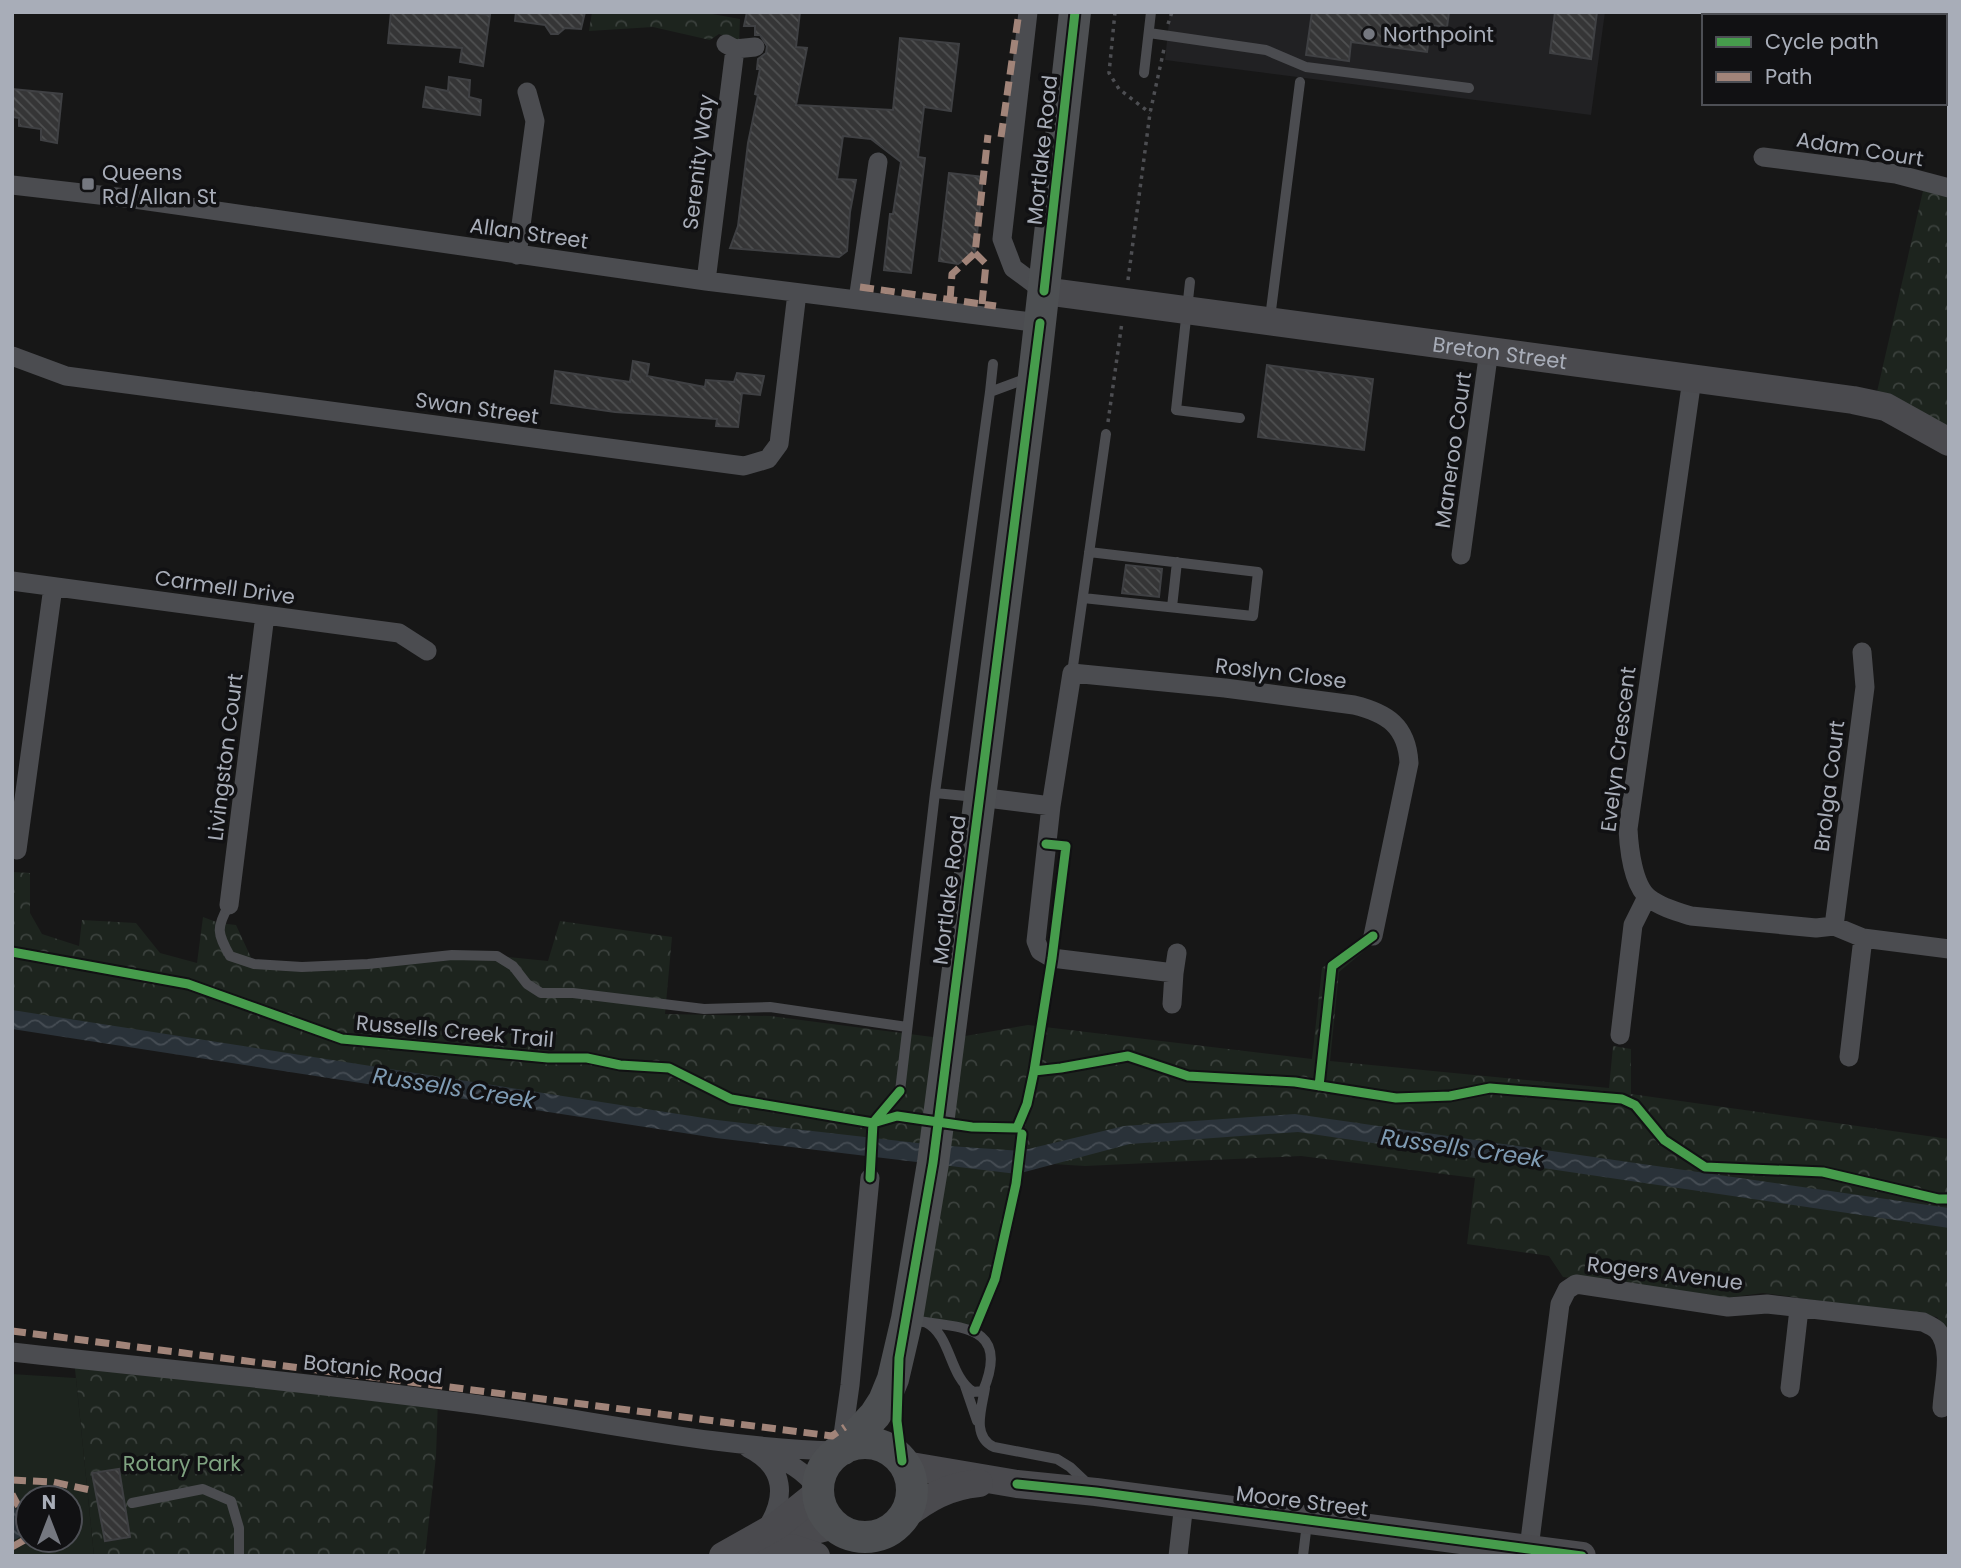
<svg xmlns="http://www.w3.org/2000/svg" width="1961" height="1568" font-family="Poppins,sans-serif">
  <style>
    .built { fill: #212123 }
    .park { fill: url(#park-crowns) }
    .pitch { fill: #1d241e; fill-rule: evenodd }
    .water { fill: url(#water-waves) }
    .building { fill: url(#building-back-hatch); stroke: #3f4043; stroke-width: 2 }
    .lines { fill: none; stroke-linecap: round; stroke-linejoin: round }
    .path { stroke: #4d4e52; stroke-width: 3.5; stroke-dasharray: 3.5 5; stroke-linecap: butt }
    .lane { stroke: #4b4c50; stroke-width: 10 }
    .street { stroke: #4b4c50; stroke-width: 19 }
    .secondary { stroke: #4a4a4e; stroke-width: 28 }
    .primary { stroke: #4d4f52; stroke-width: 32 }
    .quiet { stroke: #a18479; stroke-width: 7; stroke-dasharray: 14 7; stroke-linecap: butt }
    .cycleway-casing { stroke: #111113; stroke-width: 13 }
    .cycleway { stroke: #469c4c; stroke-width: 9 }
    .poi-dot { fill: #757880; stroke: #111113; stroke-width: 2.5 }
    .labels { text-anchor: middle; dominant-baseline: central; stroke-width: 7; stroke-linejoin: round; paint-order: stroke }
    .poi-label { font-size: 21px; fill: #a8adb8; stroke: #111113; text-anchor: start }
    .street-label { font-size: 21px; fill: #a8adb8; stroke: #111113 }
    .park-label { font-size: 21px; fill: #7fa381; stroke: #111113 }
    .water-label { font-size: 23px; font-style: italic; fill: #7f9bb3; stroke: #111113 }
  </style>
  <defs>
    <pattern id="park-crowns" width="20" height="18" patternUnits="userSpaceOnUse" patternTransform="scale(1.75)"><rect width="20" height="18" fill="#1d241e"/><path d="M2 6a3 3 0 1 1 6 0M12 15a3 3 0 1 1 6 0" fill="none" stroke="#3b413d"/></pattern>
    <pattern id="water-waves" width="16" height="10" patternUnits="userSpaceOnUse" patternTransform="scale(1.75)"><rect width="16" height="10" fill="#2a3239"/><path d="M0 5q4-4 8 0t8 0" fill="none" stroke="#464d54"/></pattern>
    <pattern id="building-back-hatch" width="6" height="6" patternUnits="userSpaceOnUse" patternTransform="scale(1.75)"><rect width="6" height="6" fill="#353536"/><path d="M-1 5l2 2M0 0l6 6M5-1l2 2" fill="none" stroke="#4f5051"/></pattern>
  </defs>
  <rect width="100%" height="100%" fill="#171717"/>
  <path class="built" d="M1170,12h435l-14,103 -426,-55z"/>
  <path class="park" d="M592,12h109l39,7 -1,24 -20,-9 -9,6 -57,-13 -64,4z
    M1925,182l24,6v254l-75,-37z
    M12,872l18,1v40l12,21 37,12 3,-26 54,3 24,30 37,10 6,-46 16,6 17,2 18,39h114l129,-8 51,5 12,-40 112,16 -7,77 105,2 178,23 80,-14 284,34 10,-91 24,-19 27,-13 -9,15 -25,21 -9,89 279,27 4,-42 18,3v45l318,45v197l-12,-19 -174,-24 -38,5 -162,-21 -14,-21 -82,-12 8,-66 -174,-22 -216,10 -66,-4c-5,44 -21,132 -45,168l-67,-11 26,-164 -921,-134z
    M74,1359l364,40 -2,57 -11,100h-331z"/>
  <path class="pitch" d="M12,1374l64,4 18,178h-82zM28,1498h42v42h-42z"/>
  <path class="water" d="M12,1010l705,110 218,25 85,6 104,-25 171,-12 654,94v20l-651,-96 -168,12 -113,30 -301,-36 -704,-109z
    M12,1502l16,31 -16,8z"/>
  <path class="building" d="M391,12h73l26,3 -7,51 -23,-4 2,-14 -74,-5z
    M516,12h69l-4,17 -16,-1 -7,6h-7l-6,-9 -30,-4z
    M747,12h53l-4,35 11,1 -11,57 97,5 7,-72 59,6 -8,67 -27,-4 -6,50 7,1 -14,115 -27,-3 6,-56h3l8,-52 -30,-23 -28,-3 -6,43 19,1 -6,32 -3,39 -8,6 -109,-9 8,-22 10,-83 10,-48 -3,-1 5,-25h-3l1,-10 8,-6 1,-7 -7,-11h-5v-9h-11z
    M1312,12h137l-2,15 -16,-2 -4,27 -76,-10 -2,19 -43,-6z
    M1555,12h42l-6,47 -41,-6z
    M449,77l21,3 -1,17 12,3 -1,15 -57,-8 3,-20 22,4z
    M12,89l50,5 -5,49 -16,-3v-11l-22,-3v-8l-7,-1z
    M949,173l34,4 -8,76 -17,11 -19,-3z
    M633,361l16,3 -2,12 58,11 1,-7 28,2 3,-9 27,3 -4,19 -18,-2 -4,34 -22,-1 1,-7 -102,-7 -64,-9 4,-32 75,11z
    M1267,365l106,14 -9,71 -106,-13z
    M1126,565l36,4 -3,28 -37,-4z
    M119,1469l11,68 -25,4 -13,-68z"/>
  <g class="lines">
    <path class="path" d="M1115,12l-6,61 10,16 31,24
      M1168,24l4,-12
      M1128,280l22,-167 14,-64
      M1108,422l14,-100
      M1022,1134l5,-30"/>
    <path class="lane" d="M1149,33l117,17 40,17 163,21
      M1144,73l7,-61
      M1190,282l-14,128 64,8
      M1270,318l30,-236
      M990,392l3,-28
      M1083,598l170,18 5,-44 -169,-20
      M1172,607l5,-45
      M1072,673l34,-239
      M935,793l41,4
      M229,905c-13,23 -12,28 1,51l24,8 48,3 66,-3 84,-9 45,1 16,10 14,18 14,9h32l131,16 66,-2 137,20
      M900,1091l35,-298 55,-401 38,-14
      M911,1320c45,8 101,2 72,71l-10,1c-25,-17 -21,-57 -48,-70
      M965,1386l12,35
      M985,1388c-3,20 -14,48 9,59l63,12 13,8 18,17
      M132,1503l71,-14 28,12 8,27v28
      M1303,1556l4,-33"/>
    <path class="street" d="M1028,12l-26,227 11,29 31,23
      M726,44l9,5 20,-2
      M1763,157l133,17 53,14
      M12,185l122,14 572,82 334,42
      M517,255l18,-134 -8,-29
      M706,281l29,-232
      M858,300l20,-138
      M12,356l54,20 678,90 24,-7 11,-15 18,-151
      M1692,379l-64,450c1,19 5,57 21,69 11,9 29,14 42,18l125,12 18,-2 29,12 86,11
      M1461,555l28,-205
      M12,581l387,52 28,18
      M979,797l72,9
      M17,850l36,-263
      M229,905l36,-290
      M1834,926l31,-239 -3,-35
      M1174,973l3,-20
      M1172,1004l2,-31 -122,-15 -12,-7 -4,-10 15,-135 21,-133 153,15 129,17c33,8 53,21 55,58l-36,173
      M1620,1035l13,-110 14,-28
      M1849,1057l14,-119
      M12,1352c151,17 303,31 454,51 124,16 247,45 373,48
      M1790,1388l9,-79
      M748,1448c38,19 39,50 17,83
      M841,1449l9,-64 20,-207
      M765,1453c22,8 38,17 53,36
      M1529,1548l31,-244 7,-14 9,-6 152,23 39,-3 156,18c4,2 11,5 14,8 17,18 6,56 5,78
      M1178,1556l6,-53"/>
    <g class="secondary">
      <path id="s1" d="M1044,291l809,109 33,7 63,35"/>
      <path d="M905,1465l112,19 79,8 486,64"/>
      <path d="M903,1517c24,-19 45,-31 76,-34"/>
      <path d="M764,1543l71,-18"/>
      <path d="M771,1546l24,3 21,7"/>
      <path d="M723,1556l55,-31 41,-33"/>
    </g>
    <path class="primary" d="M818 1490a47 47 0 1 1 94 0a47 47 0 1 1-94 0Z
      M843,1449l32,-34 9,-14 9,-22 14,-60 26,-156 101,-787 41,-364"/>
    <path class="quiet" d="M1001,137l18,-125
      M975,253l11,11 -4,40
      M860,287l136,19
      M950,300l2,-26 23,-21 13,-118
      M12,1331l820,105 13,-9
      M12,1480l41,2 42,9
      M12,1494l16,31
      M12,1547l16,-9"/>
    <defs>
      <path id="cycleway" d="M1044,291l31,-279
        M12,952l176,32 154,55 206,19h39l33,7 49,3 62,31 142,24 24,-7 75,11 45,1 10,-24 7,-33 27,-3 67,-12 60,20 107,6 101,16 54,-2 40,-8 132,11 13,6 29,35 41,27 118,5 115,27h11
        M1034,1071l18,-113 14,-112 -20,-2
        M1319,1086l13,-120 41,-30
        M870,1178l3,-55 27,-32
        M974,1330l21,-51 21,-95 6,-50
        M902,1461l-5,-40 2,-63 34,-195 107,-840
        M1017,1484l79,8 486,64"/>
    </defs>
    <use href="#cycleway" class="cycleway-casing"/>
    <use href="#cycleway" class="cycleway"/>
  </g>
  <g class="poi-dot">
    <circle cx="1369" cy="34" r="7"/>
    <rect x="81" y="177" width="14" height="14" rx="3.5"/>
  </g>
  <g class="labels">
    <g class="poi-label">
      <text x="1383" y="34">Northpoint</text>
      <text x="102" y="172">Queens<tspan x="102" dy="24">Rd/Allan St</tspan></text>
    </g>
    <g class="street-label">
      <text transform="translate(1860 149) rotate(9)">Adam Court</text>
      <text transform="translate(1042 150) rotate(-84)">Mortlake Road</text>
      <text transform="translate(698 162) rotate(-83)">Serenity Way</text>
      <text transform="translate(529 233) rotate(8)">Allan Street</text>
      <text stroke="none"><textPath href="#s1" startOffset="460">Breton Street</textPath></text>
      <text transform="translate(477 408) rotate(8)">Swan Street</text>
      <text transform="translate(1453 450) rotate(-82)">Maneroo Court</text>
      <text transform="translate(225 587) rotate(8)">Carmell Drive</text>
      <text transform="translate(1281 673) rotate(7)">Roslyn Close</text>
      <text transform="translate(1618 749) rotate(-83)">Evelyn Crescent</text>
      <text transform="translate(225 757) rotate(-83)">Livingston Court</text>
      <text transform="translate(1829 786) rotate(-83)">Brolga Court</text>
      <text transform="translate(949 890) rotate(-83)">Mortlake Road</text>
      <text transform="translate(455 1031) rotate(5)">Russells Creek Trail</text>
      <text transform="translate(1665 1273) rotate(7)">Rogers Avenue</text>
      <text transform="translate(373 1369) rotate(6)">Botanic Road</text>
      <text transform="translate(1302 1501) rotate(7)">Moore Street</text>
    </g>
    <g class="park-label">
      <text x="182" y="1463">Rotary Park</text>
    </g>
    <g class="water-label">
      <text transform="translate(454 1088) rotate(9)">Russells Creek</text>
      <text transform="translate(1462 1148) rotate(8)">Russells Creek</text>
    </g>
  </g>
  <rect width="1961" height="1568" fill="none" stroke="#a8adb8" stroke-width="28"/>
  <rect x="1702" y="14" width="245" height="91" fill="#111113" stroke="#4d4f55" stroke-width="2"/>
  <rect x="1716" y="37" width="35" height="10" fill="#469c4c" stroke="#4d4f55" stroke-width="2"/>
  <text x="1765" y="49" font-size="21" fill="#a8adb8">Cycle path</text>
  <rect x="1716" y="72" width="35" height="10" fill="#a18479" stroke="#4d4f55" stroke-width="2"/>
  <text x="1765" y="84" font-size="21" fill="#a8adb8">Path</text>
  <g transform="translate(49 1519)"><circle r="33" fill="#111113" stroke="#4d4f55" stroke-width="2"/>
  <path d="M0-5L12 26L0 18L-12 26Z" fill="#757880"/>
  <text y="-10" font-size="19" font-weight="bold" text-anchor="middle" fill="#a8adb8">N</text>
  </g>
</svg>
